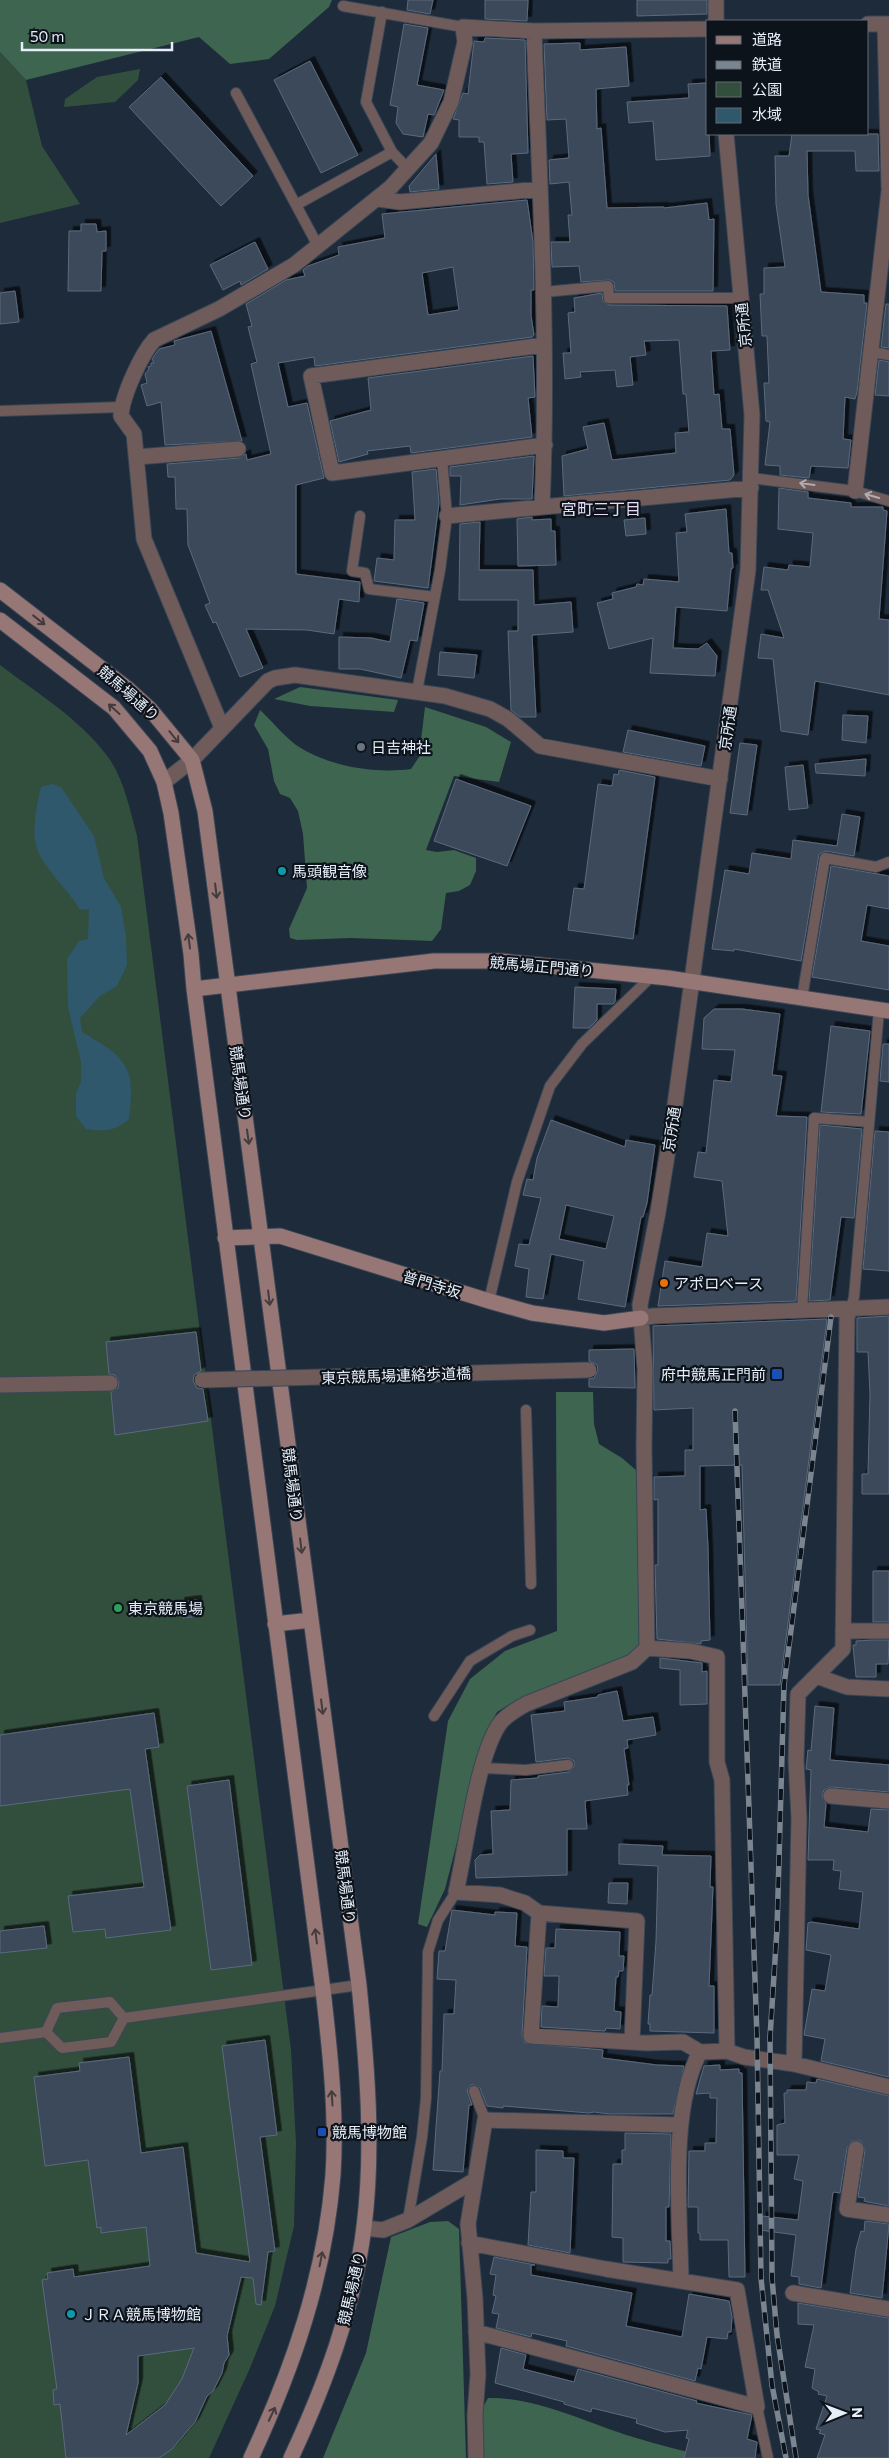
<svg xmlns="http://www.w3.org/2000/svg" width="889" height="2458" font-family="Commissioner,'Noto Sans JP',sans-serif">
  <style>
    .green { fill: #324f3e }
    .forest { fill: #3e654f }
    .water { fill: #2f586d }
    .building { fill: #3a485a; stroke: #5b6a7d; fill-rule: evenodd; filter: url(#shadow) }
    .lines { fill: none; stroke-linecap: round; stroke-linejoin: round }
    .lane-casing { stroke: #3a4656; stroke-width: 12 }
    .street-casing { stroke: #3a4656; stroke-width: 17 }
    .secondary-casing { stroke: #3a4656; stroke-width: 17 }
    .lane { stroke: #6f5c5a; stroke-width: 10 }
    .street { stroke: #6f5c5a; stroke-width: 15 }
    .secondary { stroke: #967775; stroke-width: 15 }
    .rail-casing { stroke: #7a8592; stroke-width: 5.5 }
    .rail { stroke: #0d131b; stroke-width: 4; stroke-dasharray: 11; stroke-linecap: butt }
    .street-bridge-casing { stroke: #3a4656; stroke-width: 17; stroke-linecap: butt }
    .street-bridge { stroke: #6f5c5a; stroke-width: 15 }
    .oneway { stroke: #b0acb1 }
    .oneway2 { stroke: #443b3f }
    .worship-dot { fill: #6b7280; stroke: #0d131b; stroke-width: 2 }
    .culture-dot { fill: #0f9aa8; stroke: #0d131b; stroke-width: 2 }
    .food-dot { fill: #e8710a; stroke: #0d131b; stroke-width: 2 }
    .transit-dot { fill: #1a4fb4; stroke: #0d131b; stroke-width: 2 }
    .leisure-dot { fill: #2e9e5b; stroke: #0d131b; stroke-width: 2 }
    .labels { text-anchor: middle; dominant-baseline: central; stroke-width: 4.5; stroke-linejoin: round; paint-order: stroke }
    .street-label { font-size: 15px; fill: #e6eef9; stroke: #0d131b }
    .poi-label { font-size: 15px; fill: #e6eef9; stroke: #0d131b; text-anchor: start }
    .neighbourhood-label { font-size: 16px; fill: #e8dcf8; stroke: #0d131b }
  </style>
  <defs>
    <filter id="shadow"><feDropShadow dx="4.5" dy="-4.5" stdDeviation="0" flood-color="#0009"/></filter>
  </defs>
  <rect width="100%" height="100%" fill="#1e2b3b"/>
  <path class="green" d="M0,52l26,28 16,66 38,58 -80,19z
    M140,69l-2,11 -23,22 -51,5 1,-8 32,-22z
    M0,665c37,28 80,54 108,92 16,22 22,53 29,79l154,1214 5,93 -2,83 -19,80 -25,62 -41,90h-209z"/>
  <path class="forest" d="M0,0h332l-3,7 -60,52 -39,5 -31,-27 -173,43 -26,-28z
    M300,687l98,13 -4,12 -84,-6 -36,-7z
    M425,707l61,20 25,15 -12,40 -45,-6 -28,74 11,2 17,-2 22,8v13l-6,14 -11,6 -13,2 -5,36 -9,12 -81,-3 -54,2 -7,-2 -1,-9 18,-41 -4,-54 -5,-23 -8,-13 -10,-4 -6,-13 -6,-32 -14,-24 6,-15c12,11 23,25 36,35 31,21 78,29 115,24l8,-12z
    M556,1392h37l1,32 5,20 23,14 15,13 2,176 -9,8 -120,49 -13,8 -12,22 -40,155 -18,38 -9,-3 30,-203 22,-42 35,-28 52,-20z
    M448,2221l11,8 7,229h-143l43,-105 25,-116 39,-15z
    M488,2398c49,-1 99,25 145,39 26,8 52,14 78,21h-229l-1,-47z"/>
  <path class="water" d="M52,784l9,3 33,49 10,42 17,29 5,30 1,28 -10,21 -17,10 -20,22 2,14c44,26 54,33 47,87 -13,12 -25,13 -43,10l-10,-13v-22l5,-13v-19l-13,-55 -1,-48 12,-18 9,-2 1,-30 -9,1c-11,-20 -39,-44 -44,-65 -4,-18 1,-40 5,-58z"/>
  <path class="building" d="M408,0h25l-3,14 -23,-4z
    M485,0h43l-1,21 -42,-2z
    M637,0h70v14l-70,2z
    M404,24l24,4 -11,57 27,5 -10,25 -6,-1 -5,23 -20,-3 -7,-11 2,-16 -8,-2z
    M485,38l40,2 3,113 -17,1 2,28 -26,2 -3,-42h-5v-5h-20v-17l-6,-1 10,-26 5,1 6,-53 10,1z
    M580,43v7l46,-3 3,39 -33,3 1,40 4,-1 6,80 57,-1v1l43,-5 2,17 5,-1 -1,72h-98l-1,-9 -4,-2 -29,2 -2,-16 -27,1 -1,-25h19l-2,-27h4l-3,-33 -19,2 -1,-24 20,-2 -3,-39 -19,1 -3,-76z
    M310,61l48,94 -37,18 -47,-93z
    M161,77l92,99 -32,30 -92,-99z
    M707,83l3,73 -54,4 -3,-39 -24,2 -2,-21 62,-4 -1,-14z
    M792,134h86l1,37h-23l-1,-20h-48l1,44 13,97 43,3v8h3l-10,89 -2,7 -10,-2 -2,42 8,1 -3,28 -37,-2 -2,12 -29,-3v-9l-15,-1 5,-43 -4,-1 -2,-38h5l-2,-47h-5l-2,-42h4v-26l21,-1 -9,-63 -1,-48h14z
    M436,154l3,35 -29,3 -1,-6z
    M527,200l6,42 1,48h-3v26l3,19 -2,2 -217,29 -1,-9 -36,6 10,44 19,-4 17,75 -28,7v89l64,8 -1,20 -20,-3 -5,35 -27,-4 -61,-1 17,39 -23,9 -24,-55 -3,1 -8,-18 5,-2 -22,-58 -1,-36h-11l-1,-32h-7l-1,-13 72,-6 7,-4 1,6 24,-6 -20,-90 6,-2 -9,-35 4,-1 -6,-22 40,-24 19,-4 -2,-6 5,-4 31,-11 -1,-8 47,-9 -3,-24zM453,267l6,43 -31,5 -6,-42z
    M81,224h15l1,8 9,-1v20h-4l-1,40h-33l1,-60h12z
    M255,242l13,27 -27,16 -1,-4 -17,9 -13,-25z
    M15,291l4,31 -19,2v-31z
    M602,293l1,8 6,4 118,1 3,44 -19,1 3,44 5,-1 3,35h8l4,46 -4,5 -166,16 -2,-40 26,-7 -5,-22 21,-4 8,37 64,-7 -1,-20 14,-1 -3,-38h-3l-4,-54 -35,1 2,14 -16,2 3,28 -16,2 -2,-17 -35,2 1,5 -16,2 -2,-26h8l-3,-40 7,-1 -1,-14z
    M886,304h3v44l-8,-1z
    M211,331l31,110 -77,4 -4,-43 -14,4 -6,-21 6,-2 -2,-9 4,-5 -1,-2 3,-1v-3h3l-2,-4 7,-10 16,-4 -1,-4z
    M533,356l2,41 -7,1 4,39 -121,16 -1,-7 -43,5 1,3 -29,8 -9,-41 41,-11 -3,-32z
    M879,360l10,2v34l-14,-1z
    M534,456l-2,43h-32l-40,6 1,-29h-11v-9z
    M436,469l3,34 -11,85 -54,-7 3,-23 17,2 1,-40h20l-3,-48z
    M779,488l29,4v6l43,5v4h32v3l4,1 -8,108 10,1v75l-74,-14 -7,54 -27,-4 -8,-72 -15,-1 3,-24 23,4 -16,-48h-7l3,-23 24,3 1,-5 21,2 3,-34 -35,-4z
    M726,509l3,44h3l1,15 -2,1 -4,42 -51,-4 -3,41 25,1 9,-6 10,13 -2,20 -65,-3 3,-35 -44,11 -12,-46 16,-4 -1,-6 24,-6 1,-3 6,1 1,-6 35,3 -3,-49 11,-1 -2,-18z
    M532,517v3l19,-1v12h4l1,34 -38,1 -1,-47z
    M645,518l1,16 -20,2 -2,-16z
    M480,522l-1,48h54l1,35 37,-3 2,30 -41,3 4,82h-16l-9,-7 -3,-79h10v-31h-59l1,-76z
    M397,599l27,4 -7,38 -7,-1 -9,38 -41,-9h-21v-32l32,1 19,4z
    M440,652l37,3 -3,23 -36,-3z
    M843,715l25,1 -2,27 -24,-3z
    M628,730l77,16 -4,20 -78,-14z
    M740,743l17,2 -10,70 -17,-2z
    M866,759l-1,17 -49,-3 -1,-9z
    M803,765l5,43 -19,2 -4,-43z
    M619,770l36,7 -22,162 -65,-9 6,-42 10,1 14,-105 14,2 2,-12 4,1z
    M456,779l75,27 -24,60 -73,-25z
    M842,814l18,3 -6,39 -28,-5 -7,3 -18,107 -67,-12v2l-22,-2 13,-79 24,4 3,-21 39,6 2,-19 44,6z
    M831,866l58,10v33l-22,-4 -6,36 28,5v44l-77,-13z
    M575,987l41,2 -1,13 -2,2h-16v16l-8,8h-16z
    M714,1009h28l38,5 -8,61 10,1 -6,40 31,1 -11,184 -138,5 7,-45 37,6 5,-34 21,3 -6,-55 -28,-4 4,-25 8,1 8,-73 17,2 4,-32 -33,-1 2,-31z
    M831,1026l39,5 -9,83 -40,-2z
    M883,1044h6v38l-9,-1z
    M551,1120l74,27 1,-7 29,5 -8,58 -4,14h-2l-16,90 -47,-8 6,-38 -33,-7 -8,45 -17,-2 3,-28 -14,-3 4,-22 10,1 12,-47 -18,-3 4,-16 6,1 4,-22zM566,1205l48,11 -8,33 -47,-10z
    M820,1125l42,4 -8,89 -13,-1 -11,83 -21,1z
    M875,1131l14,1v139l-26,-2z
    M889,1316v178h-27v-20h6l2,-80 -2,-42h-11v-34z
    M827,1319l-47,366h-32l-6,-220 -42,1v44l6,-1 2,39 2,92 -9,1v3l-44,-5 -2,-74h3v-66l-4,1v-23l31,-1v-26h8v-42l-39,2 -1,-84z
    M196,1332l5,39 -7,4 -1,6 4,7 6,1 5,32 -93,14 -4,-43 7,-4 1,-6 -4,-7 -6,-1 -3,-32z
    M634,1349l1,39 -46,-1v-8l5,-1 4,-8 -1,-5 -8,-4v-11z
    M873,1571h16v51h-16z
    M197,1600l1,16 -15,2 -3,-16z
    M873,1640h16l-1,24h-12v13h-20l-3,-32h3v-4z
    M660,1658l42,5v9l5,-1v33l-27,1v-35l-20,-2z
    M617,1691l6,30 30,-4 3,18 -29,5 1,8 -4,1 5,36h-2l1,10 -43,6 2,28h-20v46l-91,3 -1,-18 5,-5 13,-1 -2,-43 19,-1 1,-30 27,-2v-2l31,-4 5,-5v-6l-6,-3 -32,4 -5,-47 34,-4 -1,-9 34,-5v-2z
    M815,1706l19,2 -4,52 59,5v27l-58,-5 -7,3 -2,6 4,8 -2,23 44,5 3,-23 18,1v267l-68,-16 4,-22 -21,-4 8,-46 13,2 6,-36 -25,-5 2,-27 3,-1 48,7 4,-37 -24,-3 2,-18 -8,-1 1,-10h-26l3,-90 -5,-1 2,-19 3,1z
    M154,1713l5,34 -14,2 26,181 -65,8 -1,-9 -32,3 -5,-36 76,-9 -14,-98 -130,17v-71z
    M229,1780l23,185 -41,5 -24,-184z
    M619,1844l44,2 -1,9 49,1 -1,31h3l-4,99h5v47l-64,-2v-7h-2l2,-29h2l4,-54 2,-75 -39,-2z
    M609,1883h19l-1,21 -19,-1z
    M452,1910l43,5v-3l22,1 -2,33 12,1 -5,88 3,8 78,7 -1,8 55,7 27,1 -11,48h-64l-15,-2 -5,1 -86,-7v2l-16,-2 -7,-18 -8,-4 -5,6 5,15h-3l-6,67 -30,-2 7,-99h2l2,-57h10l2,-34 -19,-1 2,-28h6z
    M44,1926l3,22 -47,5v-22z
    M556,1929l64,3 -1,24h5l-1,15h-4l-1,6h-2l-2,34 7,1 -1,17 -14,-1 -1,3 -64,-4 1,-21 16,1 1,-31h-15l2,-28h9z
    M265,2040l12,95 -17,2 15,114 -7,1 -7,53 -5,-1 -3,-26 -12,-1 -14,59 2,19 -5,8 -2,10 -9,18 -6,5 -12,26 -23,27 -13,9h-93l-6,-54 -6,1 -1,-15 4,-1 -15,-109 6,-1 -1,-6 26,-4 1,8 76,-11 -4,-39 -45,6v-6l-4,1 -9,-68 -43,6 -11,-89 46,-6 -1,-8 50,-6 12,96 42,-6 13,106 54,9 -28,-216zM194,2348l-12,31 -17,26 -39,30 12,-52v-27z
    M720,2065v5l19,-1v4h3l3,204h-16l-1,-37h-28v-7h-2v-26h-10l1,-56h16v-8h11l1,-45h-7v-5l-14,1 8,-28z
    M817,2079l72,17v110l-21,-4 -4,-1 1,-3 -7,-1 7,-47 -4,-9h-9l-5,7 -7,45 -7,-1 -12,96 -22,-4v-7l-8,-1 5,-41 -36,-5 2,-14 36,4 5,-39 -9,-2 5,-24h-22v-30l8,-2 -1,-30h3v-3h19l1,-8 9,1z
    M625,2133l46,1 -2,73h-3v34h4l1,18h-3v4l-45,-1v-24l-11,-1 1,-73h9v-14h3z
    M536,2150l27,1v7h11l-4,95 -42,-8 3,-53h5z
    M865,2221l24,3 -7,74 -32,-5 6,-44 5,-18 3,1z
    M494,2257l41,8h-4v10l101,18 -6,33 56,11 7,-43 40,7 3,16 -1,15h-3l-1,7 -20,-2 -6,32 -3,-1 -3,13 -129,-35 1,-5 -35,-8 -1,4 -35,-9 3,-14 -7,-1 4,-17 -3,-1 3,-20 -6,-1z
    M798,2303l91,15v140h-72l8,-23 -6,-2 2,-3 -5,-1 11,-33 -9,-2 1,-2 -7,-4 3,-19 -10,-2 9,-42 -16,-1z
    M501,2348l25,7 -3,14 51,13 4,-13 119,32 -1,2 56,12 -5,24 10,3 -2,16h-71l5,-19 -3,-1 2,-8 -23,2 -29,-9 1,-4 -45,-11 -1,4 -27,-8v-2l-69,-19z"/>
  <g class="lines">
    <defs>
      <path id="lane" d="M343,6l120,21
        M382,12l-16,90 26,50 16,17
        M236,93l82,153
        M296,205l96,-53
        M544,292l64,-6 1,12h132
        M872,352l17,3
        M0,411l122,-4
        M751,478l104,13 34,10
        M360,516l-8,55 13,2 4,16 66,8
        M417,691l23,-121 7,-54 -5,-57
        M802,998l23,-140 51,9 13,-5
        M489,1301l28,-119 33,-96 32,-42 70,-68
        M851,1308l3,-11 25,-287
        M802,1310l12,-192 55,4
        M526,1410l5,174
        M434,1716l36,-55 42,-25 18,-6
        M482,1768l44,2 42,-5
        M46,2032l16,16 49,-6 13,-24
        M0,2038l46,-6 11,-24 53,-6 14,16 235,-33
        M474,2091l11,29
        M408,2220l14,-83 4,-39 2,-146 10,-32 18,-28
        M757,2407l11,51"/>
      <path id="street" d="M716,0v21
        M868,24h21
        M885,24l4,164
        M534,31c6,159 15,318 8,476l209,-19
        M726,134l26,281 -4,155 -74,542 -16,100 -18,93 5,64 -1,78 3,201 43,3 27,6v105l5,18 5,271 17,6 50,7 95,23
        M378,199l22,3 140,-13
        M544,345l-233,31 21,97 213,-28
        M137,457l101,-8
        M855,491l34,-300
        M447,516l95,-9
        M222,728l-78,-189 -10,-105 -13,-18c1,-20 20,-61 33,-76l65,-31 75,-44 97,-78 40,-44 20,-41 14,-60 -2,-15 71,4 174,-2
        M164,782l28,-22 76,-79 7,-3 20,-3 150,21 45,13 18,10 32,27 180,33
        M641,1318l12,-2 236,-9
        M0,1385l110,-2
        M843,1631h46
        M816,1676l31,11 42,2
        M831,1796l58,5
        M539,1913l-8,123 116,7 36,-1 17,10 27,-1
        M632,2042l5,-121 -98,-8 -14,-10 -25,-8 -44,-3c10,-42 21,-139 45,-170 7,-8 16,-13 25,-18l106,-42 15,-14
        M794,2064l5,-246 -3,-58 2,-66 45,-45 4,-332 4,-9
        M856,2149l-9,60 42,6
        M364,2228l19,2 25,-10 67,-40
        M469,2243l137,26 131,21 20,117 -281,-75
        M681,2281c-1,-65 -12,-172 19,-229
        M793,2293l96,16
        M476,2458l-1,-43 3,-41 -3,-76 -7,-74 17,-104 195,5"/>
      <path id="secondary" d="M0,590l128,99 22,20 42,51 13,51 154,1174c8,80 15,162 5,242 -10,81 -39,158 -73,231
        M0,620l114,88 36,43 14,31 7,31 20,141 3,35 129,1001c7,61 14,124 10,185 -8,101 -40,193 -82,283
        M194,989l240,-28h67l167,17 221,33
        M225,1238l55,-2 209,65 43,12 72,10 37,-5
        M275,1624l36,-4"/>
    </defs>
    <use href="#lane" class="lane-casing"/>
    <use href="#street" class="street-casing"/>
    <use href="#secondary" class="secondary-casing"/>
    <use href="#lane" class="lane"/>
    <use href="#street" class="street"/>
    <use href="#secondary" class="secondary"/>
    <defs>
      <path id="rail" d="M735,1411l22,626 4,241 11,107 14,73
        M796,2458l-19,-123 -5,-57 -2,-241 7,-108 7,-244 47,-368"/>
    </defs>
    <use href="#rail" class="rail-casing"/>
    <use href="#rail" class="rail"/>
    <defs>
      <path id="street-bridge" d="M202,1380l387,-10"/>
    </defs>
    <use href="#street-bridge" class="street-bridge-casing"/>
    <use href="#street-bridge" class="street-bridge"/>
  </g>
  <defs><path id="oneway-shaft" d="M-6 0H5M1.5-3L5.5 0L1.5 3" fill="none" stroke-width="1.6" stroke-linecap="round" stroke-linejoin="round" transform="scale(1.25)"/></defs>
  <g class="oneway">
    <use href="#oneway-shaft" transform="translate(807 484) rotate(-172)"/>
    <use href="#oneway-shaft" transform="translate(872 496) rotate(-164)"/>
  </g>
  <g class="oneway2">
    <use href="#oneway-shaft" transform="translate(39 620) rotate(38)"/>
    <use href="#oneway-shaft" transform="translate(114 709) rotate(-138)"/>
    <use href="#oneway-shaft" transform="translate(174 737) rotate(51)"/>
    <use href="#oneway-shaft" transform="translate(216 891) rotate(83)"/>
    <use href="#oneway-shaft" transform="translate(189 941) rotate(-98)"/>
    <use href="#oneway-shaft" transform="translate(248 1137) rotate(82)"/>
    <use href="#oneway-shaft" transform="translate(269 1298) rotate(83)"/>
    <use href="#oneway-shaft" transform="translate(301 1546) rotate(83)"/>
    <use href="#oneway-shaft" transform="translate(322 1707) rotate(83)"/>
    <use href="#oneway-shaft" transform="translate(316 1936) rotate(-97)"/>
    <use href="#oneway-shaft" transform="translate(332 2098) rotate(-94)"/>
    <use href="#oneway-shaft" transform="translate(321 2259) rotate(-79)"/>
    <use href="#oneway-shaft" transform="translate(272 2414) rotate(-65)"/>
  </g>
  <circle class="worship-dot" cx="361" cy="747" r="5"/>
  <g class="culture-dot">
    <circle cx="282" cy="871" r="5"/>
    <circle cx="71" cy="2314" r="5"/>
  </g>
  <circle class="food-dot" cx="664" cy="1283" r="5"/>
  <g class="transit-dot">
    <rect x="771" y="1368" width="12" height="12" rx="2.5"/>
    <rect x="317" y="2127" width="10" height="10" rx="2.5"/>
  </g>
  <circle class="leisure-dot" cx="118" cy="1608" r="5"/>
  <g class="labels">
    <g class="street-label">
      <text transform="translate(743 325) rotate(-96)">京所通</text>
      <text transform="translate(129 693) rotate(41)">競馬場通り</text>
      <text transform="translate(727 728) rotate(-82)">京所通</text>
      <text transform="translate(542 966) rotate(5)">競馬場正門通り</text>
      <text transform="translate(241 1083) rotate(82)">競馬場通り</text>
      <text transform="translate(671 1129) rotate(-81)">京所通</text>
      <text transform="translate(432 1284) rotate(17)">普門寺坂</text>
      <text transform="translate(396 1375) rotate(-2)">東京競馬場連絡歩道橋</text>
      <text transform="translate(293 1485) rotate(83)">競馬場通り</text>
      <text transform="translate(346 1887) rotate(83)">競馬場通り</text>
      <text transform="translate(351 2288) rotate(-77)">競馬場通り</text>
    </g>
    <g class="poi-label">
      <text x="371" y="747">日吉神社</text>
      <text x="292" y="871">馬頭観音像</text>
      <text x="674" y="1283">アポロベース</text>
      <text x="766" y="1374" text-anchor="end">府中競馬正門前</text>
      <text x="128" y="1608">東京競馬場</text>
      <text x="332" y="2132">競馬博物館</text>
      <text x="81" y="2314">ＪＲＡ競馬博物館</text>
    </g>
    <g class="neighbourhood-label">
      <text x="601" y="508">宮町三丁目</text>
    </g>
  </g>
  <rect x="706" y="20" width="162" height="115" fill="#0d131b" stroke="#646b74"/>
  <rect x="716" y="36" width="25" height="8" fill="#967775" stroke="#646b74"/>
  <text x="752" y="45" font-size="15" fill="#e6eef9">道路</text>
  <rect x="716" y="61" width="25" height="8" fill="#7a8592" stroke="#646b74"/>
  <text x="752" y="70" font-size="15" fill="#e6eef9">鉄道</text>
  <rect x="716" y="82" width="25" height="15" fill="#324f3e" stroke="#646b74"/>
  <text x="752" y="95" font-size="15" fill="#e6eef9">公園</text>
  <rect x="716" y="108" width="25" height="15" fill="#2f586d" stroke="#646b74"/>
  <text x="752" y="120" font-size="15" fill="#e6eef9">水域</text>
  <g transform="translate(844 2413) rotate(89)" stroke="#0d131b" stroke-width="4" paint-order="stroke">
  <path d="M0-4L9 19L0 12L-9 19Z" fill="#e6eef9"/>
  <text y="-8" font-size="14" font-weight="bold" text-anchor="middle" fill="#e6eef9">N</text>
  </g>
  <path d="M22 42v8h150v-8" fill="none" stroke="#e6eef9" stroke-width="2.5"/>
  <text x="30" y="42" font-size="15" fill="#e6eef9" stroke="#0d131b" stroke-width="4" paint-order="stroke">50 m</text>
</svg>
